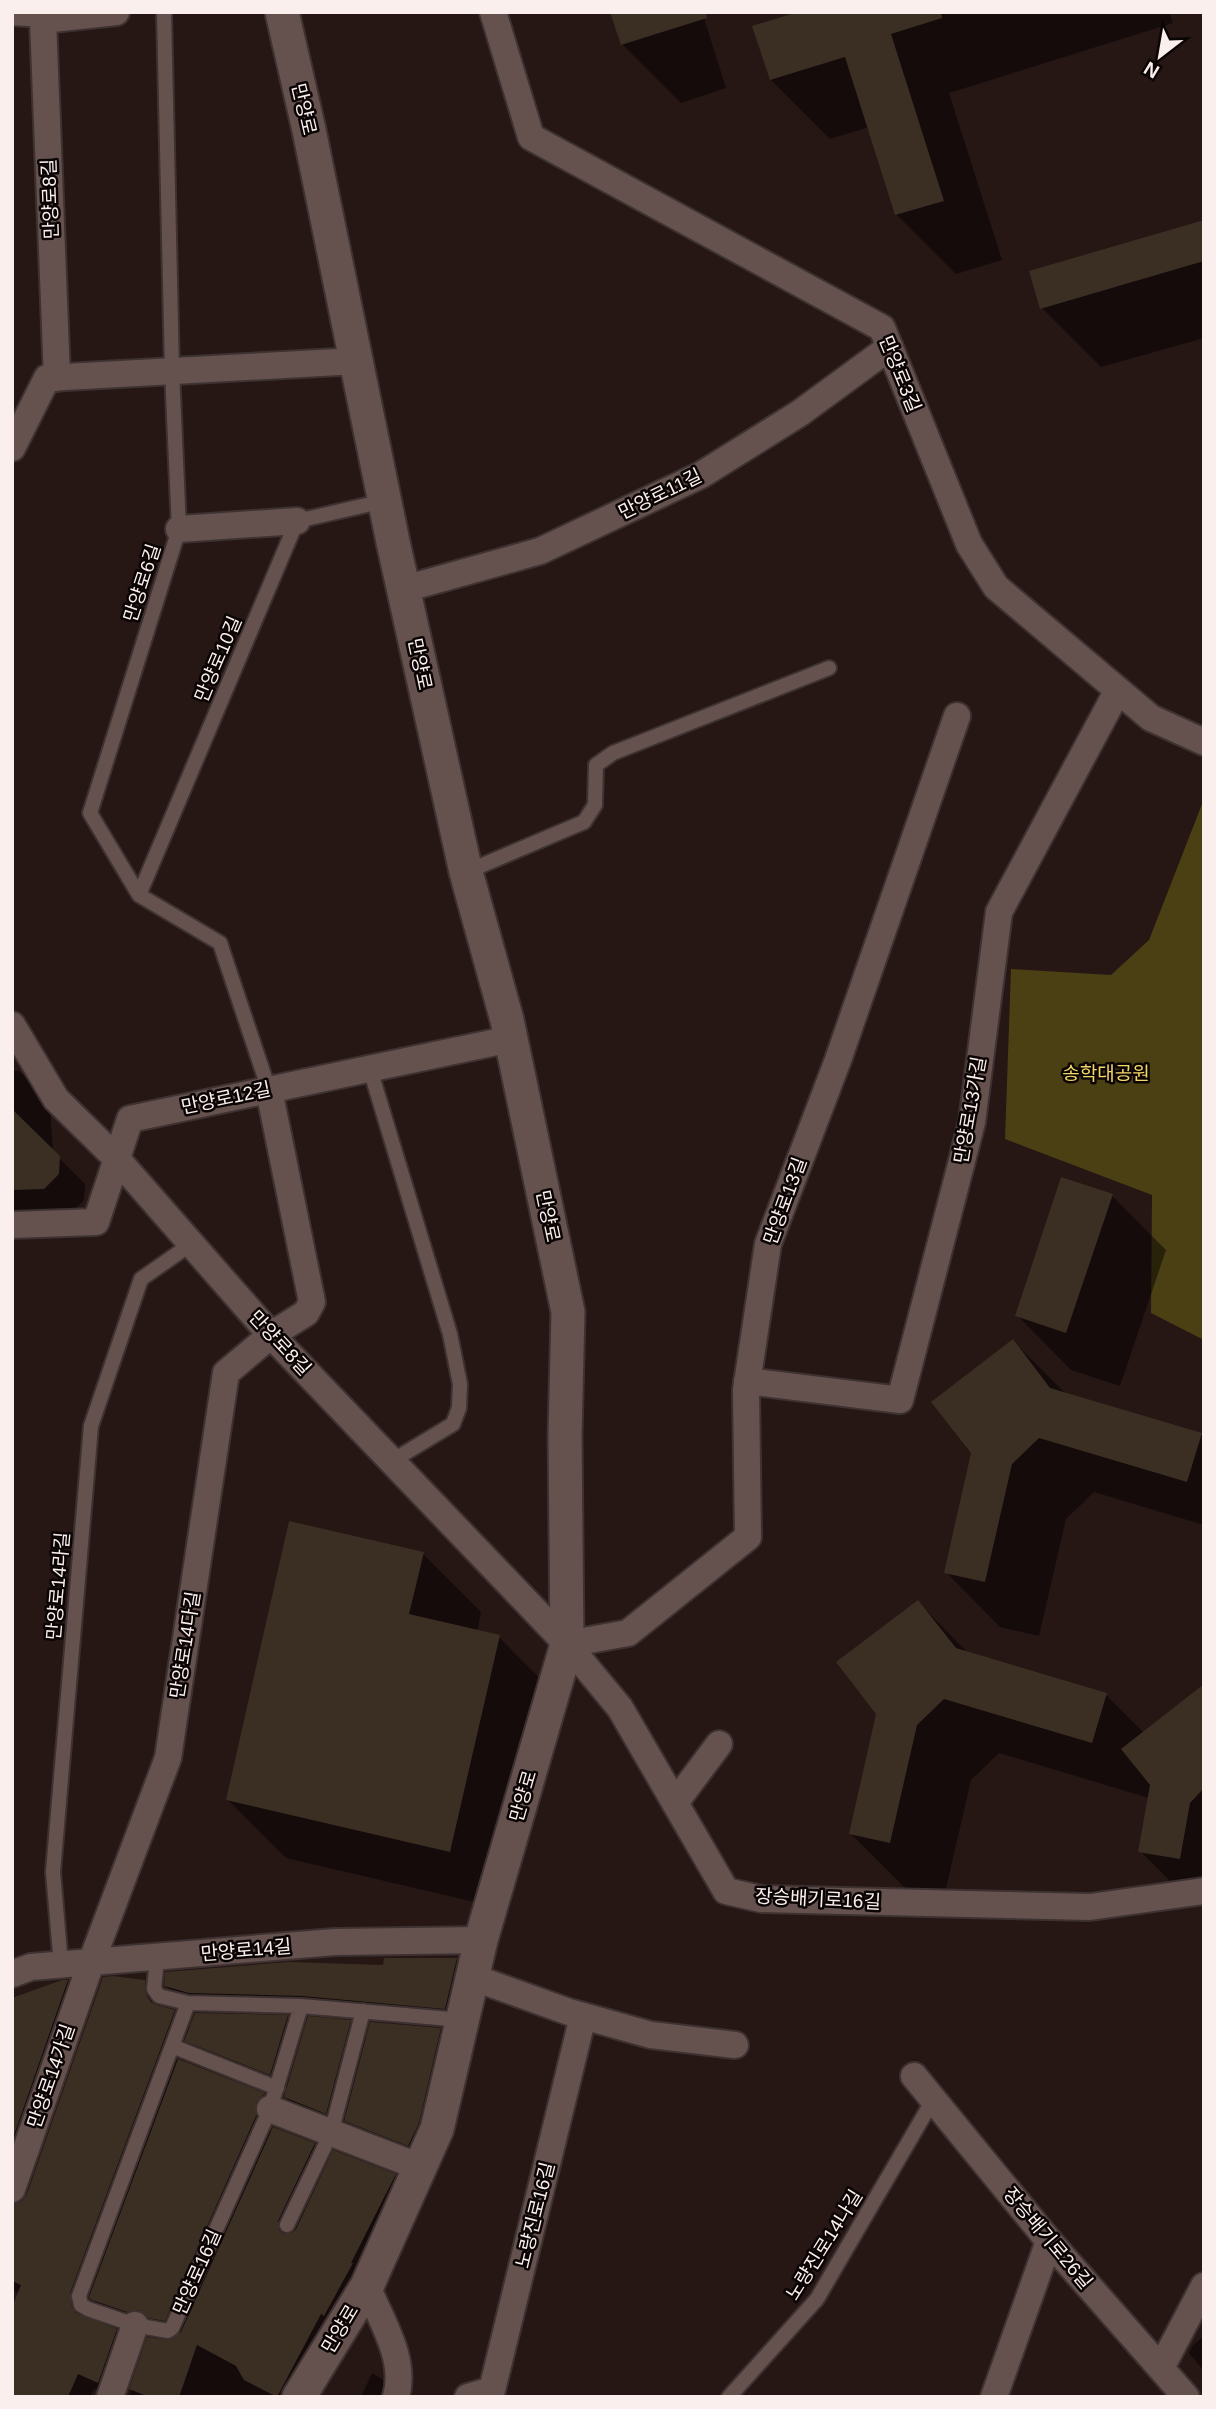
<svg xmlns="http://www.w3.org/2000/svg" width="1216" height="2409" font-family="Arial,'Noto Sans KR',sans-serif">
  <style>
    .green { fill: #4b4014 }
    .shadow { fill: #0007 }
    .building { fill: #3b2f24 }
    .lines { fill: none; stroke-linecap: round; stroke-linejoin: round }
    .service-casing { stroke: #3d3231; stroke-width: 18 }
    .minor-casing { stroke: #3d3231; stroke-width: 30 }
    .tertiary-casing { stroke: #3d3231; stroke-width: 37 }
    .service { stroke: #65524f; stroke-width: 14 }
    .minor { stroke: #65524f; stroke-width: 26 }
    .tertiary { stroke: #65524f; stroke-width: 33 }
    .labels { text-anchor: middle; dominant-baseline: central; stroke-width: 5; stroke-linejoin: round; paint-order: stroke }
    .street-label { font-size: 19px; fill: #fbefed; stroke: #0a0504 }
    .park-label { font-size: 19px; fill: #f3d665; stroke: #0a0504 }
  </style>
  <rect width="100%" height="100%" fill="#261614"/>
  <path class="green" d="M1204,799v541l-53,-27 1,-118 -147,-56 6,-170 100,6 38,-35z"/>
  <path class="shadow" d="M702,12l24,76 -45,15 -59,-59z
    M804,12h365l4,11 -224,70 53,167 -46,14 -59,-59 -28,-88 -39,12 -59,-59z
    M1204,222v116l-103,29 -59,-59z
    M12,1071h7l27,26 4,8 3,47 32,32 -1,16 -14,14 -58,3z
    M1112,1196l54,54 -46,136 -49,-16 -54,-55z
    M1013,1341l53,53 135,40 3,3v88l-110,-33 -28,27 -27,117 -39,-9 -54,-55z
    M423,1554l58,58 -4,20 22,5 58,59 -48,214 -223,-52 -58,-58z
    M918,1602l52,53 136,40 38,38 60,-34v208l-10,-2 -54,-54 9,-53 -150,-45 -28,27 -27,117 -39,-9 -55,-55z
    M456,1960l11,11 -11,48 -279,-22 -11,-11z
    M68,1982l15,15 -71,202v-199z
    M144,1982l16,15v11l14,3 17,17 5,-13 91,2 14,13 -18,57 -83,-34 -15,-14 -8,21 87,35 14,15 -9,10 2,15 2,-6 41,16 16,16 65,15 15,15 -110,206h-171l20,-58 21,3 10,-7 -73,-22 -18,-17 -4,14 1,9 30,12 15,15 -17,51 -20,-8 -4,8h-78l8,-104 -8,-3v-84l11,-3z
    M350,2022l17,17 73,-10 13,14 -31,115 -63,-24 -11,-11 -2,9 -40,-15 -20,-20z
    M1204,2336v35l-15,-18 4,-8z
    M372,2373l10,6 18,18h-39z"/>
  <path class="building" d="M610,12h96l1,6 -86,27z
    M798,12h143l1,6 -51,16 53,167 -49,14 -50,-158 -75,23 -18,-54z
    M1204,220v41l-164,48 -11,-38z
    M12,1109l48,47 -1,18 -15,15 -32,1z
    M1061,1177l52,17 -47,139 -51,-17z
    M1013,1339l37,49 152,45 -15,49 -148,-44 -27,26 -27,118 -41,-9 27,-120 -40,-51z
    M289,1521l135,31 -15,62 91,21 -50,217 -224,-52z
    M918,1600l38,48 151,45 -15,50 -148,-44 -27,26 -27,118 -41,-9 27,-120 -40,-52z
    M1204,1684v104l-14,15 -10,56 -42,-7 12,-67 -29,-36z
    M384,1958h73l-12,51 -143,-13 -113,-3 -25,-7 1,-14 124,-10 94,3z
    M113,1976l32,4 1,14 5,8 6,3 18,5 -105,283 2,14 4,6 41,16 -19,54 -20,-9 -10,23h-56v-90l9,-22 -9,-4v-77l10,-3 5,-7 76,-217z
    M62,1980h6l-56,161v-143z
    M195,2013l93,2 -18,60 -86,-34z
    M308,2016l43,4 -25,94 -42,-17z
    M370,2022l71,6 -22,95 -11,23 -64,-25z
    M178,2059l87,34 -9,10v13l-91,205 -17,-3 -9,-8 -12,2 -35,-12 -3,-3z
    M273,2127l42,16 -37,78 1,9 5,4 8,-1 4,-4 37,-79 63,24 -45,89h2l-29,53 -3,-2 -44,83 -33,-17 -8,-14 -39,-21 -18,52h-30l-20,-8 18,-52 23,3 11,-8z"/>
  <g class="lines">
    <defs>
      <path id="service" d="M164,12l8,359 7,158 -89,284 49,82 81,48 49,147
        M12,18l31,2
        M466,872l118,-50 11,-17 1,-40 17,-12 216,-85
        M139,895l158,-374 87,-20
        M370,1069l80,265 10,50 -1,24 -6,16 -61,37
        M157,1958l-3,31 5,7 29,7 113,3 161,14
        M61,1965l-8,-93 38,-446 50,-147 50,-35
        M188,2003l-109,293 2,9 7,4 47,16 33,6 4,-3 98,-219 31,-103
        M172,2046l105,42
        M287,2225l44,-92 32,-122
        M729,2397l88,-98 116,-199"/>
      <path id="minor" d="M493,12l38,125 351,191 87,216 27,43 155,131 53,24
        M57,378l-14,-358 73,-8
        M12,448l35,-70 309,-17
        M179,529l118,-8
        M404,589l136,-38 161,-76 99,-62 90,-66
        M12,1025l44,74 61,60 154,176 296,309 53,64 106,183 35,8 329,8 114,-16
        M12,1225l84,-3 34,-103 381,-80
        M747,1381l153,19 72,-278 27,-210 119,-222
        M567,1644l61,-11 120,-96 -2,-147 22,-146 70,-184 119,-344
        M675,1803l44,-59
        M12,1974l19,-7 304,-25 146,-2
        M472,1977l97,35 82,23 84,10
        M914,2076l135,165 137,156
        M270,2109l150,58
        M12,2189l79,-226 77,-205 58,-385 45,-38 35,-22 6,-11 -43,-212
        M367,2286c14,35 40,73 29,111
        M1161,2368l43,-82
        M110,2397l25,-72
        M468,2397l24,-7 91,-374
        M994,2397l55,-156"/>
      <path id="tertiary" d="M282,12l27,118 84,412 73,330 41,148 61,292 -3,123 2,209 -86,296 -44,189 -70,157 -68,111"/>
    </defs>
    <use href="#service" class="service-casing"/>
    <use href="#minor" class="minor-casing"/>
    <use href="#tertiary" class="tertiary-casing"/>
    <use href="#service" class="service"/>
    <use href="#minor" class="minor"/>
    <use href="#tertiary" class="tertiary"/>
  </g>
  <g class="labels">
    <g class="street-label">
      <text transform="translate(304 109) rotate(77)">만양로</text>
      <text transform="translate(50 199) rotate(-92)">만양로8길</text>
      <text transform="translate(900 374) rotate(68)">만양로3길</text>
      <text transform="translate(660 494) rotate(-26)">만양로11길</text>
      <text transform="translate(142 583) rotate(-72)">만양로6길</text>
      <text transform="translate(218 659) rotate(-67)">만양로10길</text>
      <text transform="translate(420 664) rotate(78)">만양로</text>
      <text transform="translate(226 1098) rotate(-12)">만양로12길</text>
      <text transform="translate(970 1110) rotate(-80)">만양로13가길</text>
      <text transform="translate(785 1201) rotate(-70)">만양로13길</text>
      <text transform="translate(548 1216) rotate(78)">만양로</text>
      <text transform="translate(280 1343) rotate(47)">만양로8길</text>
      <text transform="translate(58 1586) rotate(-85)">만양로14라길</text>
      <text transform="translate(185 1645) rotate(-81)">만양로14다길</text>
      <text transform="translate(523 1796) rotate(-74)">만양로</text>
      <text transform="translate(818 1899) rotate(3)">장승배기로16길</text>
      <text transform="translate(246 1950) rotate(-5)">만양로14길</text>
      <text transform="translate(51 2076) rotate(-71)">만양로14가길</text>
      <text transform="translate(535 2215) rotate(-76)">노량진로16길</text>
      <text transform="translate(1048 2238) rotate(50)">장승배기로26길</text>
      <text transform="translate(824 2245) rotate(-58)">노량진로14나길</text>
      <text transform="translate(197 2272) rotate(-66)">만양로16길</text>
      <text transform="translate(340 2329) rotate(-59)">만양로</text>
    </g>
    <g class="park-label">
      <text x="1106" y="1073">송학대공원</text>
    </g>
  </g>
  <rect width="1216" height="2409" fill="none" stroke="#fbefed" stroke-width="28"/>
  <g transform="translate(1160 56) rotate(211)" stroke="#0a0504" stroke-width="5" paint-order="stroke">
  <path d="M0-5L12 26L0 18L-12 26Z" fill="#fbefed"/>
  <text y="-10" font-size="19" font-weight="bold" text-anchor="middle" fill="#fbefed">N</text>
  </g>
</svg>
